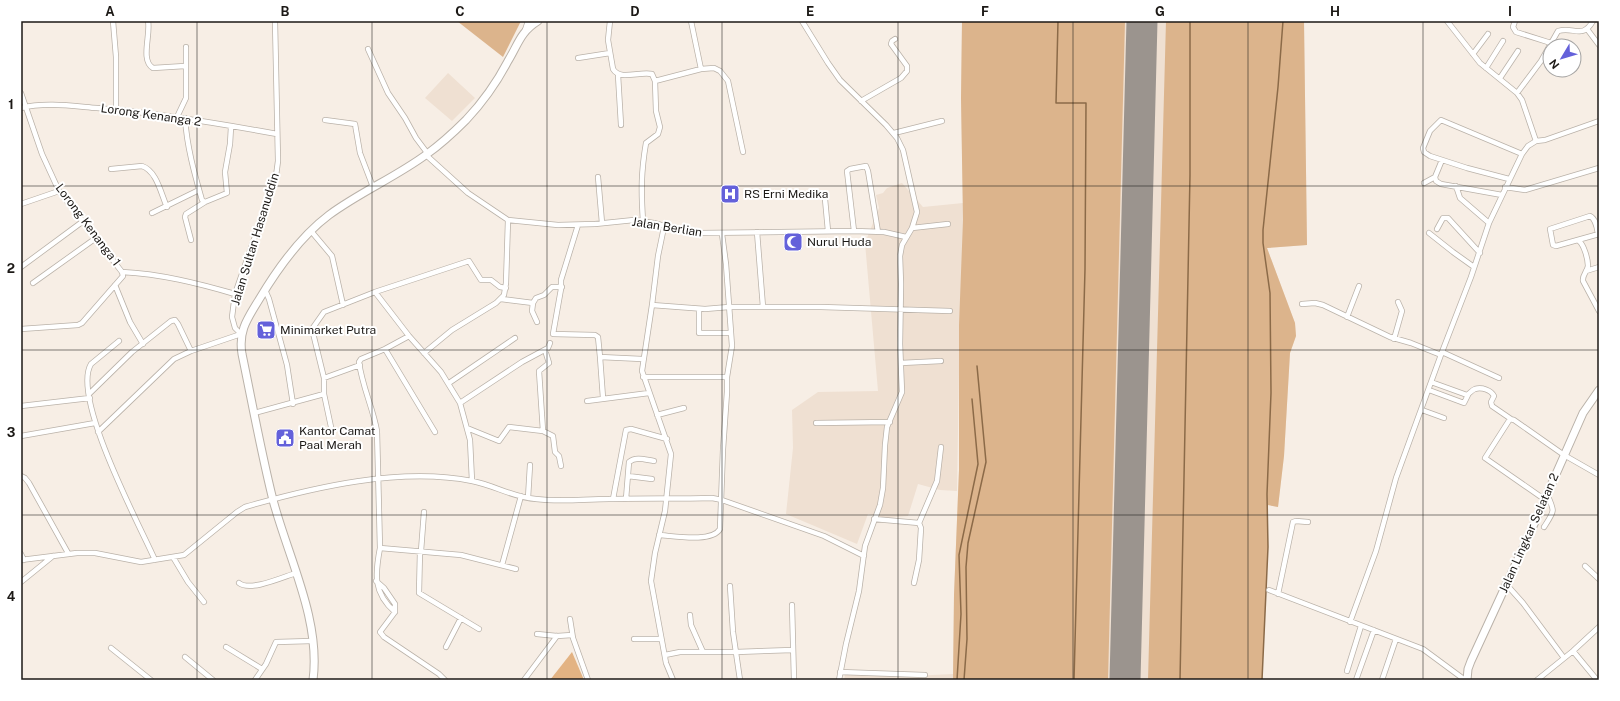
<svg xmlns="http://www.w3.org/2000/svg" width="1620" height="701" font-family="'Public Sans',sans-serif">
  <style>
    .built { fill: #efe0d2 }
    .green { fill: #dcb48c }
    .forest { fill: #e3b383 }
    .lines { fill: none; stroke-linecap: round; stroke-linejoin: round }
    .stream { stroke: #8b6a48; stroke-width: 1.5 }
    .runway { stroke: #9b948e; stroke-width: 31 }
    .minor-casing { stroke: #bab2a9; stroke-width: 6 }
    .highway-casing { stroke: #bab2a9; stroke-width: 9 }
    .minor { stroke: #fff; stroke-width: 4.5 }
    .highway { stroke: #fff; stroke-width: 7 }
    .grid { fill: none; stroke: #1c1916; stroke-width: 1; stroke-opacity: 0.55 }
    .labels { text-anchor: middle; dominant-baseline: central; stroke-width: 4; stroke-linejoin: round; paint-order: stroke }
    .street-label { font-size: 12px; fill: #1c1916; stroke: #fff }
    .poi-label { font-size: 12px; fill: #1c1916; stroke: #fff; text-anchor: start }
    .neatline { fill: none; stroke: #1c1916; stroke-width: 1.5 }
    .grid-label { font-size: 13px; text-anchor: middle; font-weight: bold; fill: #1c1916 }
  </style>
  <rect width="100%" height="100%" fill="#f7eee5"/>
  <path class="built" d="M962,21h342l3,224 -40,3 28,75 1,13 -6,17 -6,103 -6,51 -10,-2v42l-6,133h-418l1,-6 67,2 41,-2 1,-79 5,-125v-99l-2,120 -17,-1 -22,-6 -10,32 -23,2 -17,-4 -11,30 -71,-30 7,-66 -1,-38 26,-18 60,-1 -13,-148 14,-35 -3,-13 7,-2 4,-5 15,-5 21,24 40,-4 -2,-105z
    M448,73l27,25 -23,23 -27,-23z"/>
  <path class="green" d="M457,21h64l-18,36z
    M962,21h163l-17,659h-155l1,-85 5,-125v-145l4,-105 -2,-122z
    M1166,21h138l3,224 -40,3 28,75 1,13 -6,17 -6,103 -6,51 -10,-2v42l-6,133h-114z"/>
  <path class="forest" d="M572,652l12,28h-34z"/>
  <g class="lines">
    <path class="stream" d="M1058,21l-2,82h30l-1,166 -11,411
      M957,680l4,-66 -2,-59 19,-91 -6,-65
      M964,680l3,-41 -1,-72 2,-24 18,-81 -9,-96
      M1180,680l10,-505v-154
      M1262,680l6,-133 -1,-53 4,-101 -1,-100 -7,-50v-13l15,-143 5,-66"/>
    <path class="runway" d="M1125,680l17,-659"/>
    <defs>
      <path id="minor" d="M113,21l3,36v52
        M148,21c3,13 -8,40 5,47l32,-2
        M610,21l-2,19 5,29c7,12 27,2 39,5l3,7 1,30 4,16 -2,7 -12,9c-5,29 -5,48 -3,78
        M691,21l10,48
        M802,21l26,42 12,17 46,45 11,13 6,12 14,62 -5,16 -10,17 -2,11 1,28 -1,60 2,48 -15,35 -2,18 -2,43 -3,17 -15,41 -6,45 -13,53 -7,36
        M1447,21l33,42 37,30 5,7 14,41
        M1515,21l-2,6 3,5 35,11
        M1587,29l12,16
        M525,30l3,-9
        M368,49l20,44 17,25 11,20 12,16
        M1473,54l15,-20
        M578,58l32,-5
        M1486,68l17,-27
        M618,75l3,50
        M1500,78l18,-27
        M655,81l46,-12 13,-1 6,3 8,10 15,71
        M21,93l21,61 17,37 63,81c39,2 75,11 113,22
        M1517,93l24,-32 17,-30c16,-5 24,9 35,-10
        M861,101l40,-23 6,-7v-5l-16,-22 1,-3 3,-2
        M21,108c24,-6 51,-2 76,0 60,5 120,15 180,26
        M177,117l9,-19v-51
        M185,118c2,29 9,54 17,82l3,2
        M325,120l30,4 5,29 13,34
        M894,133l48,-12
        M426,155l42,38 40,27 50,5 37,-1 39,-4 20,3 31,9 15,1 154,-2 30,1 22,5
        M111,169l31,-3c15,5 19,28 25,41
        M598,177l4,46
        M1435,177l1,4 5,3 61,11
        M1509,179l-42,-11 -37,-12 -6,-4 -1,-4 7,-17 11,-11 81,34
        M1424,183l11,-6 7,-17
        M1456,186l4,12 29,25
        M1505,187l20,3 74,-22
        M825,199l3,32
        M21,204l38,-13
        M152,213l47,-23
        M578,225l-17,55v9l-8,45 42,1 3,2 2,20 42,2
        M664,227l-6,29 -6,49 -10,66 29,83 -6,57 -10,42 -4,28 15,82 7,17
        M912,228l36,-4
        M1437,229l6,-11h5l32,35
        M311,231l21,25 11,49
        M854,231l-7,-60 3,-2 16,-3 2,5 10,61
        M757,232l6,75
        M1429,233l24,19 21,15
        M1598,234c-1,-6 -2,-15 -8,-18l-40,13 3,16 3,1 43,-12
        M191,240l-6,-23 1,-3 19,-12 22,-9 -2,-21 5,-28 1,-17
        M1579,241c5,4 9,18 9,25 -1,6 -6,9 -5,15l16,30
        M21,267l61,-45
        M1586,271l13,-4
        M33,283l63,-45
        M115,285l15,37 13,22
        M265,290l4,9 18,66 6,39
        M375,292l94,-31 12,19h10l9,7 6,1
        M501,299l32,4 3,-5 8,-3 8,-8h10
        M533,303l-1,8 5,11
        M1302,304l13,-1 8,2 67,32 21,6 30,12
        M652,305l53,4 24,-2h92l129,4
        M699,309v24h32
        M1347,317l12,-31
        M21,329l57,-4 4,-2 41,-47 -1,-4
        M409,336l-24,13 -24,10 -2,3c3,24 14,46 18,69l3,117 81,7 55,14
        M1394,339l8,-28 -4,-9
        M119,341l-28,23c-20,33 48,160 64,196
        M385,349l50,83
        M1442,352l57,26
        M424,353l28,-23 44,-27 8,-8 2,-12 2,-63
        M600,357l3,41
        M901,363l40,-2
        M643,377h84
        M324,378l36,-13
        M1431,382l36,13c3,-2 5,-5 8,-6 7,-2 16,1 19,7l-3,6 1,4 19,13
        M449,383l66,-45
        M1429,390l35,13 4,-8
        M89,394l43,-42 39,-31 4,-1 3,4 13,27
        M324,394l7,33
        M587,401l62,-8
        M460,403l62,-41 26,-14 2,-5
        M21,406l69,-8
        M1422,410l22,8
        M254,413l70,-19v-16l-12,-49 12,-17 51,-20 34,44 32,36 19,31 10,37 2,41
        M657,415l27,-7
        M816,423l74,-1
        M467,428l32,13 10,-14 34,4 -4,-60 10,-8 -4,-13
        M543,431l10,5 2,16 4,4 2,10
        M98,432l76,-73 17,-8 50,-17 -6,-6 -3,-11 3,-23 41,-118 2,-15 -3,-140
        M21,436l74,-13
        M21,476l4,2 4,5 39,70
        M628,476l24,3
        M528,498l2,-33
        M613,499l13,-69 5,-1 36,10
        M626,499l3,-37c7,-6 17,-2 25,-1
        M1544,499l-59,-41 25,-39 4,1 50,35 35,20
        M874,519l45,4
        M1544,527c11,-17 11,-15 3,-33
        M659,535c15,1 53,8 61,-6l3,-80 4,-57v-15l5,-31 -6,-82 -4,-30
        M380,548c-5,26 -7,45 15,64l-15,20 4,5 55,37 6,6
        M420,551l-1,42 60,36
        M421,551l3,-39
        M21,554l3,6
        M173,557l15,25 16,20
        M21,560l56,-7h18l46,9 43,-7 53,-43 8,-5c70,-20 155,-40 227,-26 22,4 42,17 64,18 25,3 48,0 73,0 34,-1 68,0 103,-1l10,2 102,36 40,20
        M502,565l19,-69
        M1585,566l14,13
        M376,581l8,7 11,16v8
        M21,582l32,-26
        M239,583c11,9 44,-6 57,-10
        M914,583l5,-23 2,-32 -2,-5 18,-42 4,-34
        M1506,584l17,19 41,55
        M730,586l3,46 7,48
        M1269,590l154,59 42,31
        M1278,594l15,-72 3,-1 12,1
        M792,605l2,75
        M690,615l1,10 12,27
        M570,619l3,19 15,42
        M1350,622l26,-71 20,-73 46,-126 29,-75 18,-54 33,-69 6,-8 8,-5 9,-1 54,-19
        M537,634l20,2 15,-1
        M634,639h27
        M226,647l36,22
        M446,647l15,-29
        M111,648l40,32
        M1573,651l24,29
        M665,655l15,-3h56l57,-2
        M185,657l28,23
        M1347,671l14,-45
        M840,672l85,3
        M255,680l11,-16 10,-22 36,-1
        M524,680l33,-44
        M1356,680l18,-50
        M1382,680l14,-41
        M1537,680l36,-29 26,-24"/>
      <path id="highway" d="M313,680c8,-60 -25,-123 -40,-180 -12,-48 -21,-98 -31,-146 -4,-24 6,-36 18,-56 18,-30 41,-62 69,-83 31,-23 67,-38 98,-61 14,-10 27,-22 39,-34 16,-17 31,-38 42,-59 10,-16 12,-29 30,-40
        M1467,680l1,-11 3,-8 59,-128 53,-120 16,-23"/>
    </defs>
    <use href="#minor" class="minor-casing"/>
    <use href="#highway" class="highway-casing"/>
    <use href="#minor" class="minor"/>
    <use href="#highway" class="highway"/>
  </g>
  <path class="grid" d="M197,21v659M372,21v659M547,21v659M722,21v659M898,21v659M1073,21v659M1248,21v659M1423,21v659M21,186h1578M21,350h1578M21,515h1578"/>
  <defs>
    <symbol id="hospital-square" viewBox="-11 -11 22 22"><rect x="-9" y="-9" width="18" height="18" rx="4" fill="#6461da" stroke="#fff"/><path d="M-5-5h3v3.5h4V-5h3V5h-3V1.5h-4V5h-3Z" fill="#fff"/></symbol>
    <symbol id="mosque-square" viewBox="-11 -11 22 22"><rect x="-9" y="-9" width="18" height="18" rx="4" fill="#6461da" stroke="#fff"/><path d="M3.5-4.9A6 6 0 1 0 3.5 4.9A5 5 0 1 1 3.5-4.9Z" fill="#fff"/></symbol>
    <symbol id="supermarket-square" viewBox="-11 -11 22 22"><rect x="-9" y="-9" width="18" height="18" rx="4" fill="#6461da" stroke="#fff"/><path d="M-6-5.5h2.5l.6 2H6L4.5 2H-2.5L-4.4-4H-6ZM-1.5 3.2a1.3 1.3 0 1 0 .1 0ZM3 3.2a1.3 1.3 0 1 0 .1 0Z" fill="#fff"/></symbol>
    <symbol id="civic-square" viewBox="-11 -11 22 22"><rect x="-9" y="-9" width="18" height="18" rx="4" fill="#6461da" stroke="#fff"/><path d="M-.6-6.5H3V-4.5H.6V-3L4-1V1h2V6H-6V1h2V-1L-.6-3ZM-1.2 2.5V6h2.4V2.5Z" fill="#fff"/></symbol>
  </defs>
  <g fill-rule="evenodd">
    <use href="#hospital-square" x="719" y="183" width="22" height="22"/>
    <use href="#mosque-square" x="782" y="231" width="22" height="22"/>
    <use href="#supermarket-square" x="255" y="319" width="22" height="22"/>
    <use href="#civic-square" x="274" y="427" width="22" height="22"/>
  </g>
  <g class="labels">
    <g class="street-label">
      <text transform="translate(151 115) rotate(8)">Lorong Kenanga 2</text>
      <text transform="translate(88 225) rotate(53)">Lorong Kenanga 1</text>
      <text transform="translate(667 227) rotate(9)">Jalan Berlian</text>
      <text transform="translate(255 239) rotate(-73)">Jalan Sultan Hasanuddin</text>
      <text transform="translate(1529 533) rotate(-66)">Jalan Lingkar Selatan 2</text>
    </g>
    <g class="poi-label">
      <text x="744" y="194">RS Erni Medika</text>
      <text x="807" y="242">Nurul Huda</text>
      <text x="280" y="330">Minimarket Putra</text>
      <text x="299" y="431">Kantor Camat<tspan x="299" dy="14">Paal Merah</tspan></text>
    </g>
  </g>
  <rect width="1620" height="701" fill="none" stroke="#ffffff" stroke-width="44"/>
  <g transform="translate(1562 58) rotate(232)"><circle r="19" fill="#ffffff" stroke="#a4a3a2"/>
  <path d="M0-3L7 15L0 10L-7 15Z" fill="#6461da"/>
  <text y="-6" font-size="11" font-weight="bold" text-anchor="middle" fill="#1c1916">N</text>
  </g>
  <rect x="22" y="22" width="1576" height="657" class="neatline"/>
  <g class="grid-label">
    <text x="110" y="16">A</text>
    <text x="285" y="16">B</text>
    <text x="460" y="16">C</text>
    <text x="635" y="16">D</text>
    <text x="810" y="16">E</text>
    <text x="985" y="16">F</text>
    <text x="1160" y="16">G</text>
    <text x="1335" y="16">H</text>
    <text x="1510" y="16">I</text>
    <text x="11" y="109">1</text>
    <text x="11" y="273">2</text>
    <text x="11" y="437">3</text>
    <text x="11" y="601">4</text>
  </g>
</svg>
